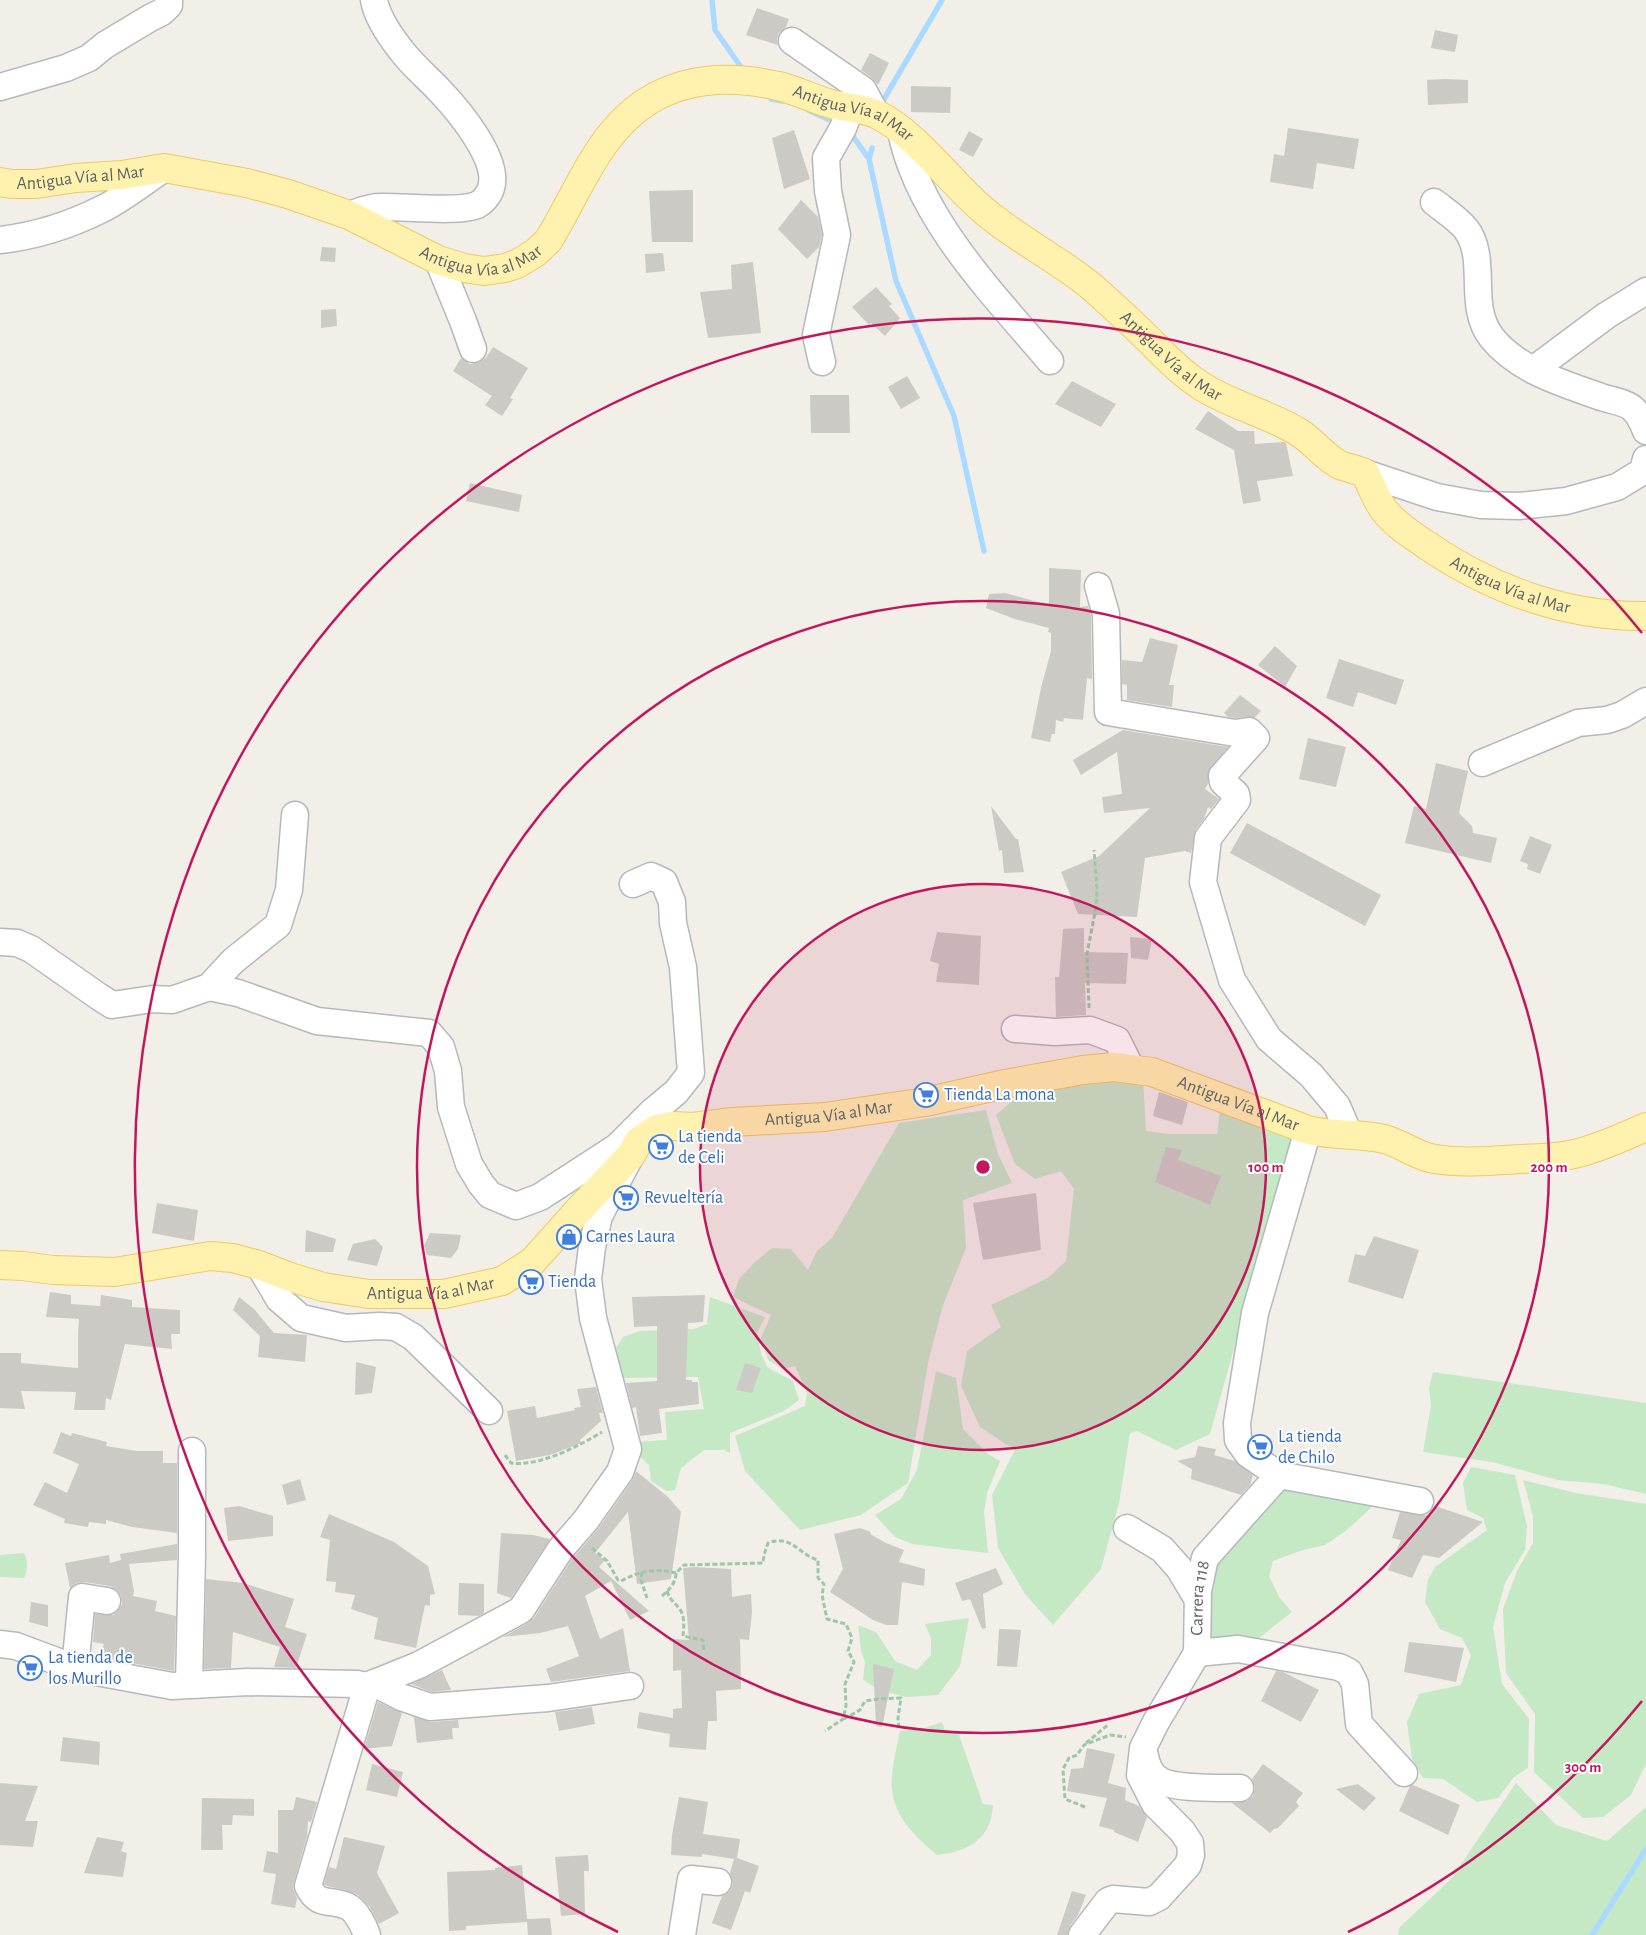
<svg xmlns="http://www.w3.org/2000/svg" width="1646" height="1935" font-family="'Alegreya Sans',sans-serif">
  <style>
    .green { fill: #c5e8c5 }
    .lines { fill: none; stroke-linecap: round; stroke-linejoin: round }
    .stream { stroke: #aadaff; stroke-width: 5.5 }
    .building { fill: #cccac5 }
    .minor-casing { stroke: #b5b8bc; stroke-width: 29 }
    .major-casing { stroke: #f2c960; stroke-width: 30 }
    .path { stroke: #9cc7a9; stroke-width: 3; stroke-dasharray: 5 2.5; stroke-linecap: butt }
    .minor { stroke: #fff; stroke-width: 26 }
    .major { stroke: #fff2af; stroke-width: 28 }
    .ring { fill: none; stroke: #c2185b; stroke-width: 2.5 }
    .labels { text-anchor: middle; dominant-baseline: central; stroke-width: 4; stroke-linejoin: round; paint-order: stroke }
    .street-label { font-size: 18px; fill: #5f6368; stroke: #fff }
    .shop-label { font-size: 18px; fill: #366cbe; stroke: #fff; text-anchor: start }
    .centre { fill: #c2185b; stroke: #fff; stroke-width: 2.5 }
    .ring-label { font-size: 15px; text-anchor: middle; font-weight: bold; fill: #c2185b; stroke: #fff; stroke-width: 4; stroke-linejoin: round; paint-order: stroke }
  </style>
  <rect width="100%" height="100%" fill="#f1efe8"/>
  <path class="green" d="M1143,1080l3,51 23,3h48l3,-23 73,28 -83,295 -34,16 -39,-19 -7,2 -11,70 -18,66 -48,56 -28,-31 -27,-46 -6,-53 23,-45 -35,-23 -19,-41 6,-35 34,-24 -10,-22 57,-27 18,-17 8,-72 -13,-18 -26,8 -20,-15 -19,-49 26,-22 82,-12z
    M986,1110l12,44 14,29 -49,17 3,48 -23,57 -15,58 -20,120 -47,32 -61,15 -55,-59 -10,-35 70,-30 2,-13 -12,-27 -12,3 -15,-9 -7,-22 10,-23 -38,-18 6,-18 16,-17 17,-14 19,1 17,21 9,-19 15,-13 67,-115z
    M710,1297l55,20 -8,16 4,20 6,14 26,14 6,19 -15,11 -54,22v20l-6,-3h-20l-23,18 -6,22 -8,1 -16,-10 -2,-16 -10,-9 -3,-14 31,-2 -2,-28 39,-3 -6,-32 -80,1 -4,-27 9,-14 17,-6 54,-2 13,-5z
    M936,1371l20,7 7,51 25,25 12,7 -13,32 -3,19 4,41 -76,-9 -17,-7 -20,-22 26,-16 16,-29z
    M1433,1372l213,31v91l-42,-10 -46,-4 -66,-18 -69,-10 8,-46 -2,-18z
    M1471,1467l44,8 12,51 -2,24 -20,33 -12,44 9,57 27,35 -1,49 -14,9 -16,21 -21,4 -34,-23 -20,-1 -11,-19 -5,-37 12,-28 42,-9 10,-30 -9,-17 -22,-9 -15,-27 3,-22 7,-13 52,-37 -4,-12 -16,-8 -4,-27z
    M1523,1480l53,13 70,11v260l-15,31 -28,22 -20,1 -49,-46 1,-58 -29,-41 -3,-64 14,-38 16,-28v-27z
    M1280,1485l94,20 -27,25 -22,15 -22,5 -30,11 -4,15 10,21 13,15 -33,26 -40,7 -14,-2 4,-71z
    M24,1553c4,8 4,17 0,25l-24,-1v-22z
    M969,1618l-9,48 -22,29 -32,2 -25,-6 -18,-11 2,-18 -4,-12 -3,-25 18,7 19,29 22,9 14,-15v-17l-6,-14z
    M942,1722l4,11 13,2 24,69 10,1c-2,35 -25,46 -56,50 -21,-18 -42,-36 -45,-66 -2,-14 5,-43 8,-58l22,-2z
    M1516,1783l40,42 51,16 39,-34v128h-248l1,-7 52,-49z"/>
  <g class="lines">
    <path class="stream" d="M712,0l3,30 26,37
      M771,99l12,2
      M884,99l58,-99
      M808,110l26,12
      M852,135l17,24 27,122 58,135 30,135
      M869,159l3,-11
      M1592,1935l54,-86"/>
  </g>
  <path class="building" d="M757,8l32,11 -3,8 -7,6 -2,6 1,6 -32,-10z
    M1435,30l23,5 -3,17 -24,-4z
    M870,53l19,10 -11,22 -6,-7 -11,-8z
    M1445,79l23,1v23l-40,2 -1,-25z
    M911,86l40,1 -1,26 -39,-1z
    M1288,128l71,11 -5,30 -37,-6 -4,26 -43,-7 4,-28 10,2z
    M794,130l16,49 -26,10 -12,-51z
    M969,131l14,8 -10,18 -14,-7z
    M693,190v52h-41l-3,-51z
    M801,200l17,17 4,18 -3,12 -12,12 -29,-30z
    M322,247l14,1 -1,14 -15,-1z
    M663,253l2,18 -19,2 -1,-19z
    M753,262l8,71 -53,5 -8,-46 32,-3 -1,-24z
    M876,287l16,17 -3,2 11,12 -15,18 -14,-13 -2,2 -17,-18z
    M336,309l1,17 -16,2v-18z
    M493,347l35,21 -18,30 3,1 -11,17 -17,-11 7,-9 -39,-25 8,-13 9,6 8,-1 8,-5z
    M907,376l13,22 -19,11 -13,-22z
    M1072,381l44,23 -15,23 -46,-23z
    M810,395h39l1,38h-39z
    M1208,411l30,20h16l1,13 29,-2 2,1 7,33 -36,5 4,20 -18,3 -9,-54 -39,-21z
    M470,483l52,12 -3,17 -53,-11z
    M1049,568l32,2 -1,37 8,-1 3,10 1,63 -5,-1 -4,42 -19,-2 -1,4 -7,-2 -1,14h-3l-2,8 -19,-4 10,-50 10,-37v-18l-3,-1 1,-4 -34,-9 -29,-11 3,-14 16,-1 44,12z
    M1150,638l28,7 -9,40h5l-2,22 -45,-7v-15l-5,-1v-24l20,2z
    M1275,646l22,20 -12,21 -27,-22z
    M1339,659l65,21 -8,25 -38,-13 -5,15 -27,-9z
    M1240,695l21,16 -6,6 -20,1 -7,-1 -4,-4z
    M1123,730l105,17 -20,25v12l-3,5 14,10 -8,10 -3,-2 -4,12 -8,10 -5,24 -6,-2 -40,7 -8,59 -59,-3 -17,-42 38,-16 51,-48 -46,5 -2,-16 20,-3 -5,-42 -36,23 -8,-15z
    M1308,738l38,9 -10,40 -37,-8z
    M1436,763l32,8 -9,42 13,13 1,7 24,5 -6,25 -86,-20 9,-37 12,3z
    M991,806l25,33h2l6,33 -20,1 -2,-23 -3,1z
    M1247,823l134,72 -16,31 -135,-73z
    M1530,836l22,9 -12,29 -13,-5 1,-5 -8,-3z
    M1084,928v24l44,1 -2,31 -41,-1 1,32 -30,2 -1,-40h4l4,-48z
    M937,932l44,4 -2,49 -43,-3 3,-18 -9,-3z
    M1130,937l22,2 -4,21 -17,-2z
    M1159,1092l29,10 -6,23 -29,-9z
    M1166,1147l16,3 -4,10 43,16 -11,29 -55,-23z
    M1036,1193l5,57 -58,10 -10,-57z
    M157,1203l41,7 -4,31 -42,-8z
    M306,1230l30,9 -3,13h-28z
    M430,1233l31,2 -3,14 -7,9 -24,-3 -3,-9z
    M1374,1236l45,14 -16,49 -55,-17 7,-28 10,2z
    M375,1239l8,8 -6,19 -30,-6 6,-16z
    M50,1292l21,3v9l29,2 1,-11 31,5v7l48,3v24h-9l1,15 -47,-5 -14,56 -5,-2 -1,12h-31l2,-18 -55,-1 4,18 -25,-1v-55h21v10l57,5v-35l1,-14 -33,-2z
    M705,1295l-2,27 -15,1 -2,57h6v2h6l1,22 -40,5 3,24 -22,3 -4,-29 -4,1 -6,-25 31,-2v-55l-23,1 -2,-30z
    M239,1297l15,12 20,24 33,2 -2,27 -47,-5 2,-21 -27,-26z
    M356,1362l20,5 -4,26 -17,2z
    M745,1363l16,5 -9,25 -16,-3z
    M596,1387l7,26h-4l2,8 -21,19 1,3 -31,12 -34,6 -9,-50 28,-5 2,12 38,-8 -1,-2 7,-1 -4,-18z
    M61,1432l10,4 1,-3 35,9 -1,4 31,5h26v12h14v70l-45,-6 -26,-7v4l-17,-2 -1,5 -24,-4 1,-4 -32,-14 12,-23 22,11 12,-29 -26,-11z
    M1198,1446l18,3 -2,6 21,6 18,14 -3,10 -9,10 -50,-16 1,-10 -15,-8 18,-4z
    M636,1471l32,26 13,15 -10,67 -34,5 -9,-72 -33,41 10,7 -6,7 50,44 -19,9 -19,-39 -26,15 15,43 23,-11 7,43 -79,11 -5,-13 33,-13 -11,-30 -28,7 -37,4 25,-14 6,-5 38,-59 26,-30 34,-48z
    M300,1479l6,21 -19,5 -5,-20z
    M239,1506l34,10v20l-45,5 -4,-33z
    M1435,1506l48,16 -44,36 -16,-3 -11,23 -24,-8 13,-30 -9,-2 8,-26 31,4z
    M329,1514l65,28 34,24 7,28 -5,1v11l-5,-1 -9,43 -42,-9 4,-21 -27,-9 4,-14 -20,-3 1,-10 -10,-1 4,-41 -10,-3z
    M860,1528l11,4 -1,2 16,9 18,7 -5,12 26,7 -1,17 -22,-4 -4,43h-12l-13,-5 -43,-28 13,-23 -9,-35z
    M501,1533l32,2 17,4 -39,59 -14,-5z
    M177,1544v16l-48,4 5,27 -1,5 24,5 -2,10 21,5 -2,55 -74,-14 4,-13 -11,-2 2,-28 18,1 5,-4 4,-7 -1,-8 -4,-6 -7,-4 -26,-4 -8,1 -6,5 -5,-25 44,-8 1,8 11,-3 -1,-6z
    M694,1567l37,2 1,28 19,-3 1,18 -3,28 -9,-1 1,50 -25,2 1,30h-9l-2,29 -37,-3 1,-13 -33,-6 2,-16 34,6v-9l9,-1 -1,-38 -8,1v-32l16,1 -6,-72z
    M996,1568l7,16 -20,10 3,34 -4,1 -12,-30 -8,2 -7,-18z
    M206,1579l37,4 51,16 -9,28 22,7 -11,34 -22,-1 6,-20 -47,-15 -2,36 -27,1z
    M459,1583l25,1v29l-5,3 -21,-1z
    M31,1602l17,3v22l-19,-5z
    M999,1629l22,1 -4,37 -20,-1z
    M1409,1642l55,6 -8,34 -52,-10z
    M873,1664l21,5 -12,58 -6,-1z
    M442,1670l9,20 -19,2 -21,-8z
    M1276,1671l7,1 36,18 -18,32 -40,-21z
    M378,1702l24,11 -10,33 -28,3z
    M592,1707l3,17 -36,7 -4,-19z
    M414,1717l17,5 27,-2 1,8h-7l1,11 -36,4z
    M63,1737l37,5 -1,23 -39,-4z
    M1087,1748l28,6 -7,29 18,5 -1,12 14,6 8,11 -9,25 -24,-10v-2l-15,-4 8,-28 -40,-7 4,-22 12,-1z
    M372,1764l31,8 -6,25 -31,-7z
    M1263,1764l40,29 -7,9 3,4 -21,22 -4,1 -4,4 -38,-30 15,-2 6,-5 2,-9 -3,-8z
    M0,1783l38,3 -13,35h13l-5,26 -33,-2z
    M1358,1784l18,14 -12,13 -28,-22z
    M1413,1785l47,20 -12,30 -49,-24 11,-25z
    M296,1797l21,5 -6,20 -3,-1 -1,15 -13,46 -1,6 4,10 -2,10 -24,-4 5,-30 -13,-2 4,-21 11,2v-43h15z
    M679,1797l29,5 -5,32 37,5 -3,19 22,8 -9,27 -5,-2 -14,39 -19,-7 10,-27 8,-5 3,-7 -3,-11 4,-14 -32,-5v3l-31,-2 1,-20z
    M202,1798l52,1v17l-21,-1 -1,10h-10l1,25h-22z
    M97,1837l27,5 -3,9 6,2 -4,24 -39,-4z
    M344,1837l41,9 -8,27 22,40 -20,11 -10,-18 -11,-11 -13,-5 -18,-4 -3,-2 5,-17 7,2z
    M588,1855l1,16h-5l1,43 -24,2 -6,-59z
    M522,1865l5,54 23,-1 2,17h-24l-1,-13 -61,4v4l-17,1 -2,-59 48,-2v-2z
    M1072,1891l14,4 -8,20 -8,11 -3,9h-10z"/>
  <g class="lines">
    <defs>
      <g id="minor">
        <path d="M792,41l71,49 13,24"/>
        <path d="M0,87l66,-19 23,-10 16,-13 45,-27 12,-6 7,-7v-5"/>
        <path d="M901,131c17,87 93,164 149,230"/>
        <path d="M1434,202c10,8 24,17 32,27 23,31 0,76 26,109 27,33 70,45 109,59 9,3 24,5 31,11 7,6 11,15 14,23"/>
        <path d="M349,215c10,-3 20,-8 30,-8 22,-1 80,6 98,-2 6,-3 12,-10 14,-17 9,-28 -32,-77 -51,-97 -13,-14 -28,-26 -39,-41 -11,-14 -24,-33 -27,-50"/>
        <path d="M0,240c36,-4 70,-15 102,-31 22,-11 42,-27 62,-41"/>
        <path d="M438,260l25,61 10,28"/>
        <path d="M822,362l-6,-27 21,-100 -9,-44 -2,-33 17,-30 8,-21"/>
        <path d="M1533,370l74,-55 39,-24"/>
        <path d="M1365,473l72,24 44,8 38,1 47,-5 51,-14 26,-16 3,-12"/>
        <path d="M1098,586l8,28 2,98 127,21 14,-2 7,7 -34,38 1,6 13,12 1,6 -29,38 -5,44 29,98 37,59 42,36 26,31 12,28"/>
        <path d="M1482,763l96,-40 29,-3 15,-5 24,-14"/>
        <path d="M0,942l17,1 14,6 67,47 14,9 41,-6 19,1 37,-13 24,-26 45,-36 11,-35 6,-75"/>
        <path d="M209,987l29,6 79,28 112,12 12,14 7,24 3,36 18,57 12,20 9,11 26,11 24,-9 77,-50 17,-17"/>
        <path d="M1015,1029l40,3 35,-2 27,10 14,28"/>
        <path d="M1308,1130l-53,183 -18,110 1,17 10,14 31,21 141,26"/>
        <path d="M259,1265l20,34 22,19 45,10 33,-2 17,1 17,10 76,74"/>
        <path d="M1127,1528l35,21 17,19 18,30"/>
        <path d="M0,1644l16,2 59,22 97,18 76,-4 109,2 10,2 52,-21 102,-55 39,-60 26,-30 34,-48 8,-23 -35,-131 -5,-39 4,-32 7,-31 32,-61 3,-25 18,-18 24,-20 15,-19 -8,-106 -10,-44 -1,-21 -8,-20 -13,-6 -18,8"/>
        <path d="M1197,1653l41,-4 101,18 10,5 6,12 4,40 45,49"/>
        <path d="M75,1668l7,-71 25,4"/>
        <path d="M374,1683l27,14 29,10 118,-9 82,-12"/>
        <path d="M189,1684l3,-129v-104"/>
        <path d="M367,1686l-59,200c11,22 20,12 39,20 9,4 17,20 20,29"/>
        <path d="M1145,1756c2,11 6,20 16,25 15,8 61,7 79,7"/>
        <path d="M682,1935l9,-56 27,3"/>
        <path id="s1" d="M1082,1935l26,-34 5,-2 36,3 10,-5 29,-32 3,-10 -1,-12 -8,-12 -27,-27 -15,-29 3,-27 13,-26 41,-69 1,-62 7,-33 74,-83"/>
      </g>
      <g id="major">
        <path id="s2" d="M0,182l12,2h24l40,-6 46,-3 42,-7 83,15 41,11 61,21 89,45 26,8 20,3 21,-3 12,-4 18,-11 13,-12c30,-48 50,-109 100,-140 39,-24 86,-25 130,-15 18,4 35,13 53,18 15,4 31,4 45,10 40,19 73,67 107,96 34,29 75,49 109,77 19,17 39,35 57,53 17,17 33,34 54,47 30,19 67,27 97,46 14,9 25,25 40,32 8,3 17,5 25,8 6,12 11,26 19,37 10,14 27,24 41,34 65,45 141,73 221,72"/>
        <path id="s3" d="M0,1265l23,1 30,4 62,2 95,-16 23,2 26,7 31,12 33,10 46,7h75l58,-13 30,-19 45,-50 54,-57 8,-14 18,-12 15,-3 21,1 39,-5 93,-5 100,-15 80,-18 78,-14 31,-3 38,5 156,58c25,6 51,3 76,9 16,4 30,15 46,19 30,6 61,3 91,1 20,-1 42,-1 61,-7 22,-6 43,-16 64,-25"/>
      </g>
    </defs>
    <use href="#minor" class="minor-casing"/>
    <use href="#major" class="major-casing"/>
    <path class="path" d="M1089,1008l-2,-54 9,-47 1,-19 -3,-38
      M505,1455l6,8c28,4 68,-17 91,-31
      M592,1548l15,13 11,19 3,1c18,-10 34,-13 55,-8
      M642,1572l-1,8 6,18
      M667,1591c3,9 7,11 12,17 6,7 5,19 4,28l20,4 1,12
      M662,1596c7,-6 14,-13 14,-23l8,-8 79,-2 1,-8 4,-12c24,-9 31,12 50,17v18l6,6 -2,11 5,24 19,5 6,14 -4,13 6,11 -9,22 1,22 -3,13 -18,12
      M844,1719l16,-9 5,-9 14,-2 22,-1 -3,20 1,10
      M1086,1743l23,-19
      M1085,1807l-20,-8 -2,-30 6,-11 8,-3 7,-10 26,-10 16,2"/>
    <use href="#minor" class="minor"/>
    <use href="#major" class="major"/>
  </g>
  <circle cx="983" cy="1167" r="283" fill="#c2185b" fill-opacity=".12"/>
  <g class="ring">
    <circle cx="983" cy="1167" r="283"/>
    <circle cx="983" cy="1167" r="566"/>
    <path d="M1642 1701A848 848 0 0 1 1348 1932M618 1932A848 848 0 1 1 1642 633"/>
  </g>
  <defs>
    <symbol id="supermarket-ring" viewBox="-11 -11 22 22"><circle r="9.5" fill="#fff" stroke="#3f7fe0" stroke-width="1.5"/><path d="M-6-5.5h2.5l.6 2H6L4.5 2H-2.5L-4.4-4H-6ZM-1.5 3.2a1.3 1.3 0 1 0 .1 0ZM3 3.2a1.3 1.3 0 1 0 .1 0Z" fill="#3f7fe0"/></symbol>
    <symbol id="shop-ring" viewBox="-11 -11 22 22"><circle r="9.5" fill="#fff" stroke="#3f7fe0" stroke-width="1.5"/><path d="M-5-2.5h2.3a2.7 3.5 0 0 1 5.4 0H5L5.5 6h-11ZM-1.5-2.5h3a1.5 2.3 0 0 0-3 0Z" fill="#3f7fe0"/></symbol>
  </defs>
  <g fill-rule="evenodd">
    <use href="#supermarket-ring" x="912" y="1081" width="28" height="28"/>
    <use href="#supermarket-ring" x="647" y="1133" width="28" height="28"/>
    <use href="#supermarket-ring" x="612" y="1184" width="28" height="28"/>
    <use href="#shop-ring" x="555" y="1223" width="28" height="28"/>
    <use href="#supermarket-ring" x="517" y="1268" width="28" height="28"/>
    <use href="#supermarket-ring" x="1246" y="1433" width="28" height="28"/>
    <use href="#supermarket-ring" x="16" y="1654" width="28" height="28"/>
  </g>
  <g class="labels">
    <g class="street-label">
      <text stroke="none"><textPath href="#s2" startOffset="965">Antigua Vía al Mar</textPath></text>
      <text stroke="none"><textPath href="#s2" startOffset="81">Antigua Vía al Mar</textPath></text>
      <text stroke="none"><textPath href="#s2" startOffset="501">Antigua Vía al Mar</textPath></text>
      <text stroke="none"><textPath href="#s2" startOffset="1370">Antigua Vía al Mar</textPath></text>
      <text stroke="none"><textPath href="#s2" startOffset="1790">Antigua Vía al Mar</textPath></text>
      <text stroke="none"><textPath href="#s3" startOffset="1322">Antigua Vía al Mar</textPath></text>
      <text stroke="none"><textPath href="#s3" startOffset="902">Antigua Vía al Mar</textPath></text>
      <text stroke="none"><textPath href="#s3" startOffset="438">Antigua Vía al Mar</textPath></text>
      <text stroke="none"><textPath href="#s1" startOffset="438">Carrera 118</textPath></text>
    </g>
    <g class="shop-label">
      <text x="944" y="1095">Tienda La mona</text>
      <text x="678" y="1137">La tienda<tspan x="678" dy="21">de Celi</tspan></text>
      <text x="644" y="1198">Revueltería</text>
      <text x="586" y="1237">Carnes Laura</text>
      <text x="548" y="1282">Tienda</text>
      <text x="1278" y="1437">La tienda<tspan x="1278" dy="21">de Chilo</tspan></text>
      <text x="48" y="1658">La tienda de<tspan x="48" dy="21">los Murillo</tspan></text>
    </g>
  </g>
  <circle cx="983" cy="1167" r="8" class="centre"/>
  <g class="ring-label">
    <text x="1266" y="1172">100 m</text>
    <text x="1549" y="1172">200 m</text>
    <text x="1583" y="1772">300 m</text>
  </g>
</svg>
